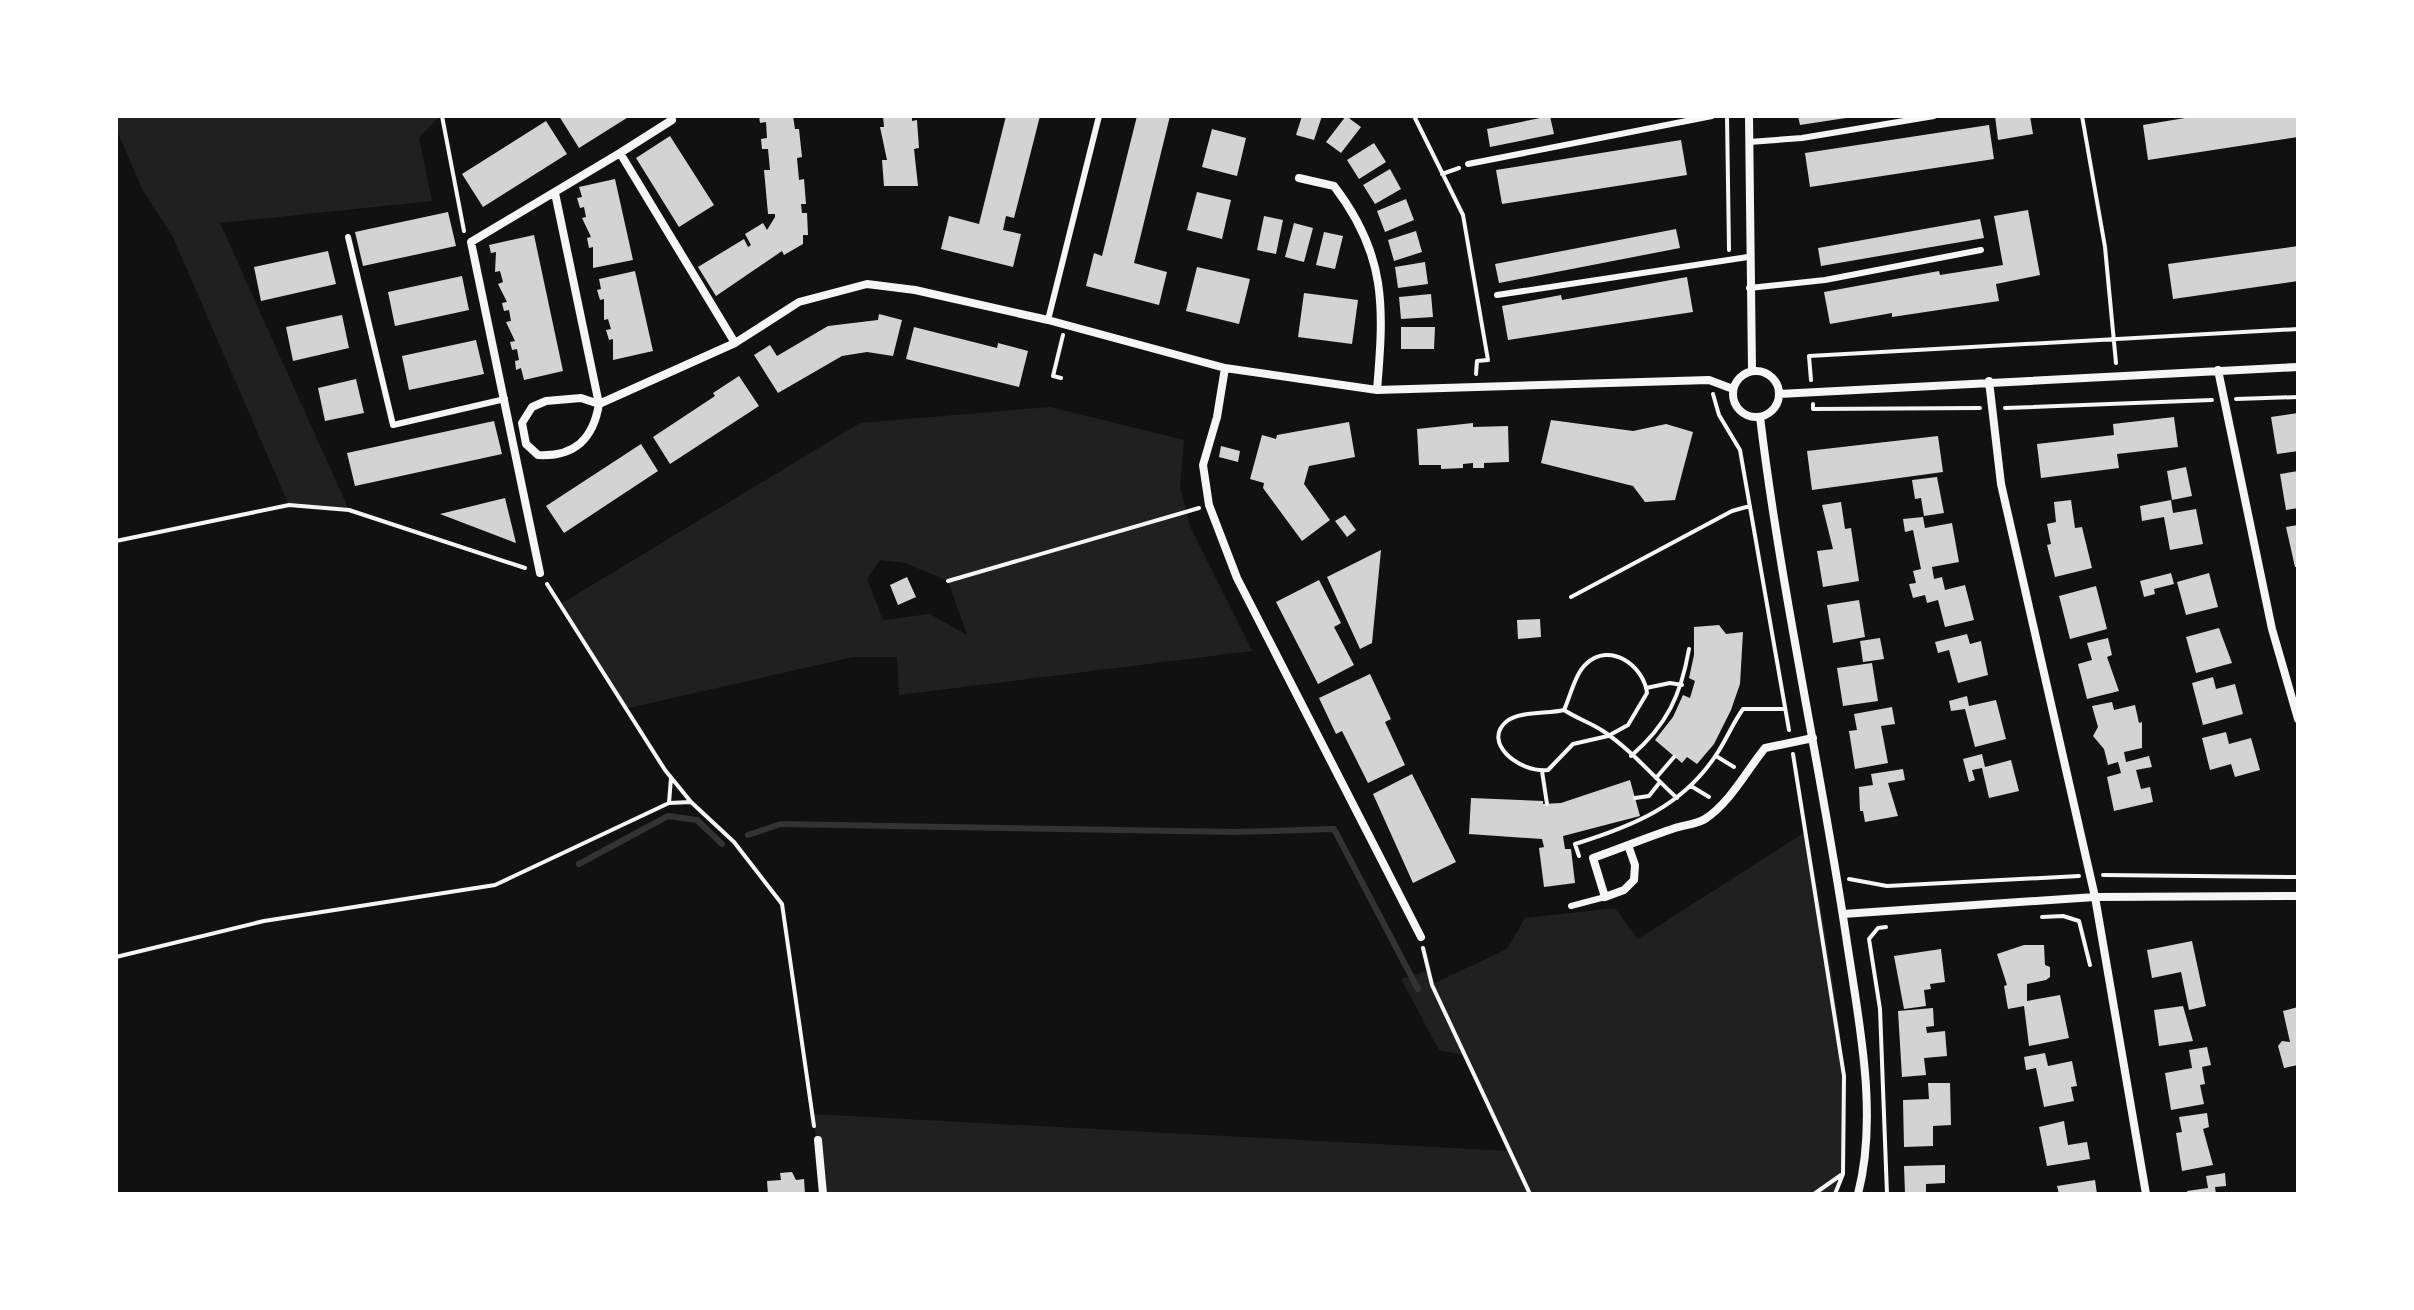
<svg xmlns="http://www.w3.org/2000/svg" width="2414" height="1310" font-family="Roboto,sans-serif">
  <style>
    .green { fill: #202020; fill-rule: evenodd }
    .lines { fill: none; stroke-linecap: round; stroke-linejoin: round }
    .stream { stroke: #333; stroke-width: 6 }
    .building { fill: #d3d3d3 }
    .path { stroke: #f5f5f5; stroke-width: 4 }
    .service { stroke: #f5f5f5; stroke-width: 6 }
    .minor { stroke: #f5f5f5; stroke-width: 8 }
  </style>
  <rect width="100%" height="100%" fill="#111"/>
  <path class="green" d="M116,116h324l-21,22 13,63 -212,22 129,287 -60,-5 -117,-270 -29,-44 -27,-63z
    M1050,407l134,33 -4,47 11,42 61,122 -353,44 -2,-38h-44l-229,52 -65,-104 301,-182zM880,560l25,3 43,18 19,54 -37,-21 -47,6 -16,-41z
    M1807,831c15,87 58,286 28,363h-1009l-14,-80 697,37 -46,-96 -24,-5 -38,-71 25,-8 7,13 74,-35 18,-31 90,-10 23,31z"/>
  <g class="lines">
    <path class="stream" d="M748,835l33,-11 454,8 99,-3 84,160
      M579,864l89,-48 29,4 25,24"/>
  </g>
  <path class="building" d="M559,116h71l-51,32z
    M759,116h34l2,13h4l3,28 -5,1 2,22 5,-1 2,25h-5l1,9h5l1,22h-5v9l-19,11 -2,-4 -66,45 -18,-29 46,-28 4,8 3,-2 -6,-11 18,-11 4,7 8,-13v-3h-7l-4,-44h6l-2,-21h-6l-1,-10 6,-1 -1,-16 -6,1z
    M883,116h29v5l5,-1 2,28 -5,1 4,37h-34l-2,-26h5l-7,-33h4z
    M1006,116h34l-26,102 -8,-2 -3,14 18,4 -8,33 -72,-18 8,-33 30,8z
    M1137,116h33l-36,147 33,9 -8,33 -73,-19 8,-33 8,3z
    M1302,116h20l-8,24 -18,-5z
    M1346,116l15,11 -20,26 -15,-11z
    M1550,116l4,18 -64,13 -3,-18z
    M1798,116h48v2l-46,7z
    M1995,116h35l3,18 -35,6z
    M2197,116h101v21l-150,23 -5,-35z
    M546,121l21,33 -84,53 -21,-33z
    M1989,125l5,34 -184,28 -5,-34z
    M1212,129l34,9 -9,38 -35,-9z
    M670,136l44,69 -35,22 -43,-69z
    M1681,140l6,35 -185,29 -6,-34z
    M1374,143l12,19 -27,17 -12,-19z
    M1390,169l11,20 -26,15 -12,-19z
    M615,179l18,81 -40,8v-21l-4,1 -2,-10 4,-1 -9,-19 4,-1 -2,-10 -4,1 -3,-10 5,-1 -3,-10z
    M1197,192l34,8 -9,39 -35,-9z
    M1406,199l8,21 -29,12 -8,-21z
    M2028,210l12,65 -44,9 3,17 -107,16v-4l-62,11 -6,-32 115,-21 1,4 63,-10 -9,-49z
    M448,212l8,34 -93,20 -8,-34z
    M1264,216l19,4 -7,34 -19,-4z
    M1980,219l4,19 -163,28 -3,-18z
    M1294,223l19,5 -9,34 -19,-5z
    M1676,229l4,19 -181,35 -4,-19z
    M1416,231l6,21 -28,9 -6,-21z
    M1324,232l19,4 -8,33 -19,-4z
    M534,235l29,136 -39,9 -3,-12 -5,2 -1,-9 4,-1 -2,-11 -5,1 -2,-8 5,-1 -9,-19 5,-1 -2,-11 -5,1 -2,-8 5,-1 -9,-18 5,-2 -3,-11 -5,1 1,-20 -5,1 -2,-8z
    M2298,246v35l-125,18 -5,-35z
    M328,251l8,33 -75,17 -7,-34z
    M1425,262l3,22 -30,4 -3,-21z
    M1197,267l53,12 -11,45 -53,-13z
    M635,271l18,80 -40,9v-21l-4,1 -3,-10 5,-1 -3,-10 -4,1v-21l-4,1 -3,-10 4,-1 -2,-10z
    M462,276l7,34 -74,16 -7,-34z
    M1687,277l6,35 -185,28 -6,-34 59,-11 1,5z
    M1304,293l54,7 -6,44 -54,-7z
    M1431,294l2,23 -32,2 -2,-22z
    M879,314l23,6 -9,36 -26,-4 -25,4 -64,37 -24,-38 16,-10 7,11 51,-30 50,-6z
    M342,315l7,33 -56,13 -7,-34z
    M914,327l83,21 1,-5 30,8 -9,36 -113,-28z
    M1401,327h34l-1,22h-33z
    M476,340l8,34 -75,16 -7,-34z
    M739,376l20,30 -89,58 -17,-27 62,-41 -2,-3z
    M356,379l8,34 -39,8 -7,-33z
    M2298,413v38l-21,3 -6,-37z
    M2174,417l4,30 -61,7 2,14 -78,10 -4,-34 77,-9 -1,-11z
    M1551,420l82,11 33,-7 27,8 -18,68 -30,2 -12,-16 -92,-23z
    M494,421l8,33 -147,32 -8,-33z
    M1349,422l6,35 -46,9 -5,18 26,36 -28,21 -39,-53 1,-5 -14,-4 12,-44 14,4 1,-4z
    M1473,423v4l35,-1 1,36 -25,1v5h-11v-5l-10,1v4l-22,1v-4h-22l-2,-36z
    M1938,436l5,36 -131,18 -5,-39z
    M641,444l17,27 -94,62 -18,-27z
    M1221,446l19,5 -2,11 -19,-5z
    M2186,467l6,29 -20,4 -5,-29z
    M2298,471v37l-12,2 -6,-36z
    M1937,477l7,36 -20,3 -3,-18 -6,1 -3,-19z
    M505,498l11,45 -76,-29z
    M2071,500l4,28 7,-1 10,41 -37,9 -8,-32 4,-1 -4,-20 9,-2 -2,-20z
    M2171,500l2,13 23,-4 7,35 -33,6 -6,-33 -22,4 -2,-15z
    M1841,502l4,27 6,-1 8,53 -36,6 -6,-36 16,-2 -11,-44z
    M1345,515l11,15 -9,7 -12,-16z
    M1923,517l2,11 27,-5 7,39 -27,5 2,12 8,-2 3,13 20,-5 9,35 -29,7 -7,-27 -11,3 -2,-8 -12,3 -4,-14 7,-1 -3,-12 8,-2 -8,-39 -8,2 -2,-13z
    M2298,525v42h-3l-9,-40z
    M1381,550l-9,93 -12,6 -33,-72z
    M2171,573l3,11 -20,5 1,5 -11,3 -4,-16z
    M2209,573l9,34 -32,8 -9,-33z
    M907,577l9,20 -18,8 -8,-20z
    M1319,580l22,43 -7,4 20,38 -36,19 -42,-82z
    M2096,586l11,43 -37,10 -11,-43z
    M1859,600l6,37 -32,6 -6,-38z
    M1540,619l1,18 -23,2 -1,-19z
    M1719,625l7,9 17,-2 -3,52 -9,26 -17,34 -17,20 -10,-7 -5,6 -27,-23 18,-23 10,-22 7,3 5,-17 -6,-3 5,-23v-28z
    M2219,628l13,35 -36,10 -10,-36z
    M1967,634l3,10 11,-3 7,34 -30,8 -9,-33 -11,3 -3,-11z
    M1880,638l4,21 -21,3 -3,-21z
    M2108,638l4,17 -5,2 12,34 -32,8 -9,-35 14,-4 -5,-17z
    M1872,663l6,38 -35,5 -6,-38z
    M1370,674l21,45 -6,3 20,43 -37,18 -26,-52 -6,3 -17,-36z
    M2213,677l3,12 19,-5 8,30 -40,11 -11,-42z
    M1967,696l2,10 27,-6 10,39 -31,8 -10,-38 -14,2 -2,-10z
    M2112,702l2,8 21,-5 4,18 3,-1v26l-18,4 2,10 23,-6 3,11 -16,3 5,19 9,-2 3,15 -39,9 -7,-34 14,-4 -3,-11 -10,3 -4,-16 -11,-13 5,-9 -6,-21z
    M1892,707l3,17 -14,2 7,37 -33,6 -6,-38 8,-1 -3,-16z
    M2226,732l3,12 22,-6 9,32 -25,7 -4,-13 -21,6 -8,-32z
    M1982,754l3,13 26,-7 8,31 -30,7 -7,-30 -10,2 3,10 -6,2 -6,-23z
    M1903,769l2,11 -17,3 10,33 -33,6 -2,-11h-3l-1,-24 14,-2 -2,-11z
    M1412,774l44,88 -43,21 -40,-89z
    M1630,780l10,36 -77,20 2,13h6l4,34 -31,4 -5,-39 5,-1 -2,-8 -73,-5 2,-36 72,3v3l18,-1z
    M2192,941l14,65 -17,4 -8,-38 -29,6 -5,-28z
    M2024,945h20l1,20 5,2v10l-4,3 -19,4v17l33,-6 9,43 -40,8 -5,-40 -16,3 -4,-23 3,-1 -10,-31z
    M1941,949l4,33 -15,2 1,5 -7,1 2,16 -22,3 -10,-53z
    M2183,1006l10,35 -34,5 -5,-36z
    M2298,1007v58l-14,3 -6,-22 4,-5 8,1 -7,-31z
    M1933,1008l1,18 -8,1 1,6 18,-2 2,25 -23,2 2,17 -24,2 -4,-66z
    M2207,1047l4,18 -9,2 3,17 -5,1 4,19 -33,6 -6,-37 27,-5 -3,-18z
    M2045,1053l3,13 24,-5 5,25 -6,1 3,14 -30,6 -8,-39 -10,2 -2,-13z
    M1928,1083h22l1,42 -18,1v20l-29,1 -1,-47 26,-1z
    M2207,1113l2,14 -6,2 10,36 -31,6 -6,-38 6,-1 -3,-15z
    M2064,1121l4,24 19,-3 3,17 -43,7 -8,-39z
    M1945,1165v18l-19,1v10h-21l-1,-28z
    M792,1172l4,8 8,-1 1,15h-37l-1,-13 14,-1 -1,-7z
    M2225,1173l1,13 -11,1 1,7h-28l-1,-3 21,-3 -2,-12z
    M2095,1180l2,14h-38l-2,-8z"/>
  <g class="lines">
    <path class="path" d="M442,116l22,115
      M1414,116l49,99 25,145 -11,1 -1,13
      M1727,116l2,134
      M2082,116l23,131 11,116
      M1442,174l17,-6
      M1061,378l-8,-2 10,-41
      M1811,380l-2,-24 489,-27
      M1713,394l6,21 21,35 49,280
      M2236,399l62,-2
      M1813,404v5l167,-1
      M2005,408l207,-8
      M116,541l173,-36 60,5 176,58
      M948,581l251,-73
      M547,584l118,186 26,32 43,40 48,62 32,222
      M1571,597l161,-86 18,-5
      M1646,688l24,-5 12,2
      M1564,710c-16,4 -44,1 -57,11 -26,21 12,52 41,49l25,-26 35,-8 20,-11 19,-32c-3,-27 -37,-52 -61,-29 -11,10 -16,33 -22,46 12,8 27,13 39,21 27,18 50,45 74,67
      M1793,754l51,322 -1,98 -8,20
      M1631,756c36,-31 50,-61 58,-107
      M1716,756l18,11
      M1542,771l5,33
      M1656,778l18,-21
      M1691,786l18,11
      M1635,798l14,-2 11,-14
      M669,803l2,-25
      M1579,856l-4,-12c58,-18 109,-38 143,-92 9,-14 15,-29 25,-43h42
      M2103,875l195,2
      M1849,879l38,7 192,-10
      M2042,917l21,-1 16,5 11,44
      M1886,927l-8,1 -9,11 11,70 7,185
      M1423,948l9,37 98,209
      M116,957l148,-36 231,-36 174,-82 22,-1
      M1814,1194l27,-19"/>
    <path class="service" d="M1749,142l53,-4 132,-22
      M1468,164l244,-48
      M348,237l45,188 112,-26
      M1749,288l76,-8 156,-30
      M1497,295l251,-38
      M1048,320l51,-204
      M1571,906l34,-9"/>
    <path class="minor" d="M1749,116l3,254
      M620,153l52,-33
      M1299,178l35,8c53,69 50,121 43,204
      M555,193l44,211c-6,36 -25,53 -61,51l-12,-11 -4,-21 10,-16 14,-6 35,-3 18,6 136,-61 64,-41 68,-18 48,6 133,30 177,48 152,22 332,-10 24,9
      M1225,368l-8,49 -14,48 6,40 28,73 184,359
      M2218,370l54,259 26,90
      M1733 394a23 23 0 1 1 46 0a23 23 0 1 1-46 0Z
      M1989,381l12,103 94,413 51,297
      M1779,394l519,-27
      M1760,417c21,174 60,346 86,519 12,82 33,177 12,258
      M540,573l-69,-331 149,-89 115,190
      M1628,845l7,20 -1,15 -10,10 -19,7 -12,-39c28,-10 55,-21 82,-30 10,-3 22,-4 30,-9 25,-16 42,-49 60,-71l48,-10
      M1843,914l252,-17 203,-1
      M818,1140l5,54"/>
  </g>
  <rect width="2414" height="1310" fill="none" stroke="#ffffff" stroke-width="236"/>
</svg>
